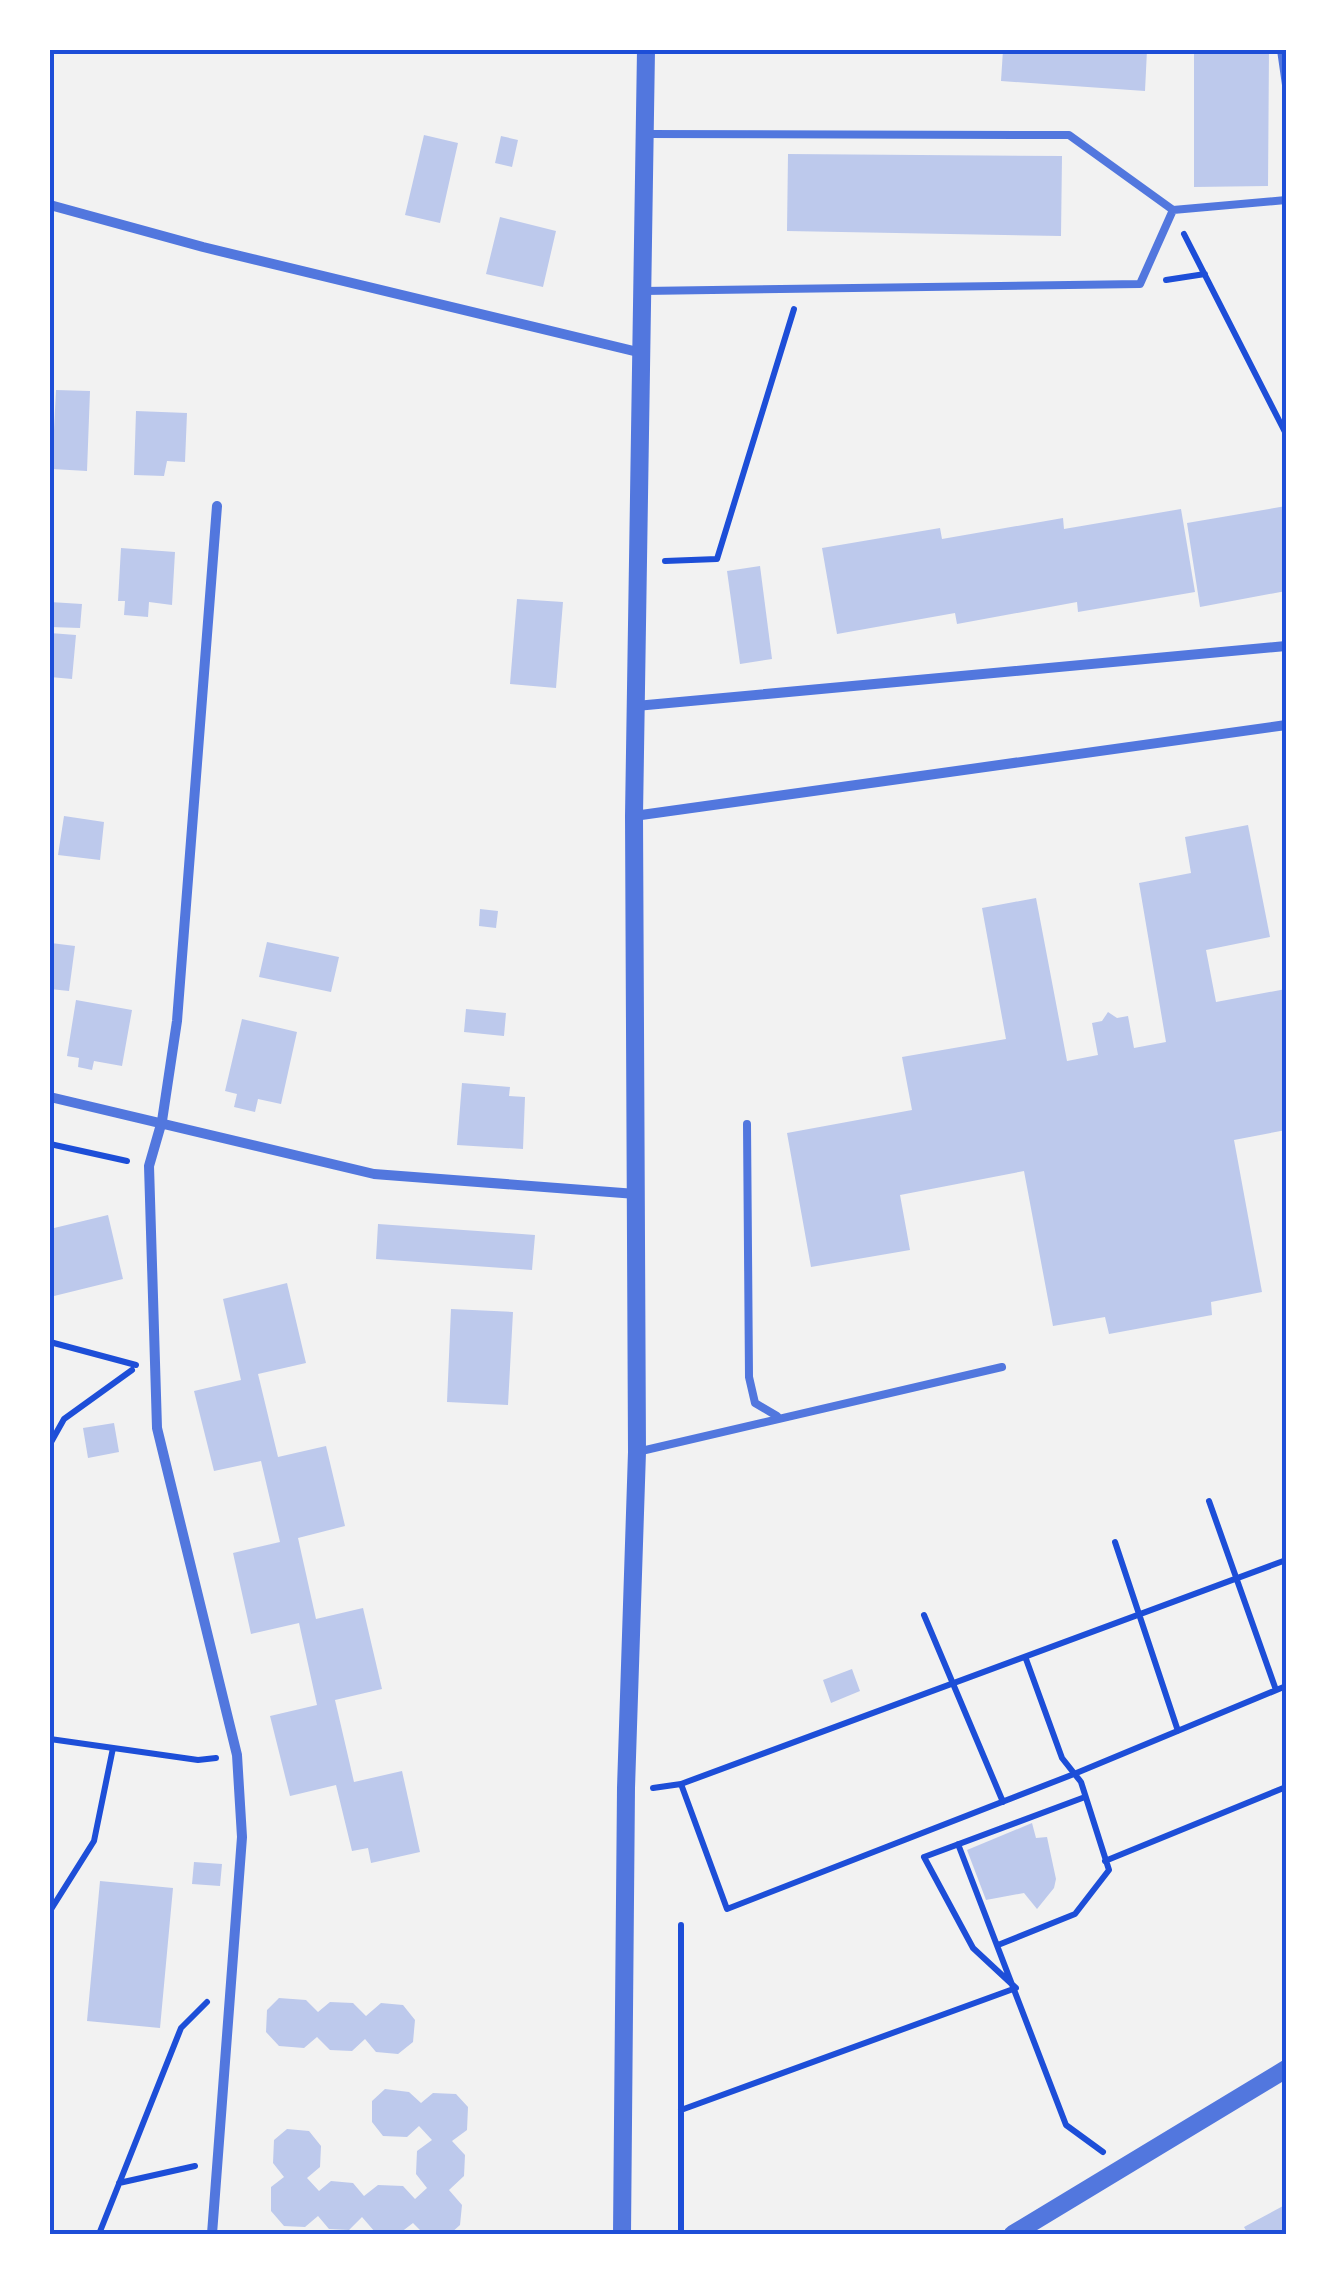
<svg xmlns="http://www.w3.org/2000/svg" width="1336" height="2284" font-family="'Fira Sans Condensed',sans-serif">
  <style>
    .building { fill: #bdc9ec }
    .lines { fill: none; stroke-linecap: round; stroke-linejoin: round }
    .path { stroke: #1d4ed8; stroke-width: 6 }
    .service { stroke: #5277de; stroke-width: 8 }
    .minor { stroke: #5277de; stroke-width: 10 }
    .tertiary { stroke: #5277de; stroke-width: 18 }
    .neatline { fill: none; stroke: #1d4ed8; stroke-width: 4 }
  </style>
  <rect width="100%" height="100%" fill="#f2f2f2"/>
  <path class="building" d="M1003,50h144l-2,41 -144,-10z
    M1194,50h75l-1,136 -74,1z
    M424,135l34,8 -18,80 -35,-8z
    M501,136l17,4 -6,27 -17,-4z
    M788,154l274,2 -1,80 -274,-5z
    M500,217l56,14 -13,56 -57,-13z
    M56,390l34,1 -3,80 -35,-2z
    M136,411l51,2 -2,49 -18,-1 -3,15 -30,-1z
    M1286,506v85l-86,16 -13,-84z
    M1181,509l14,83 -117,20 -1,-10 -120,22 -2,-11 -118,21 -15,-86 118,-20 2,11 121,-21 1,11z
    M121,548l54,4 -3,53 -23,-3 -1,15 -24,-2 1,-14h-7z
    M760,566l12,93 -32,5 -13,-93z
    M517,599l46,3 -7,86 -46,-4z
    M50,602l32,2 -2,24 -30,-1z
    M50,633l26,2 -4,44 -22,-2z
    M64,816l40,6 -4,38 -42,-5z
    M1248,825l22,112 -64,13 10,52 70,-13v141l-52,10 28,152 -51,10 1,13 -103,19 -4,-17 -52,9 -29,-155 -124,24 10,55 -99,17 -24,-134 125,-23 -10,-53 104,-18 -24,-131 54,-10 31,163 31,-6 -6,-32 10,-2 6,-9 9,6 11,-2 6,32 32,-6 -27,-159 52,-10 -6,-36z
    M480,909l18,2 -2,17 -17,-2z
    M267,942l72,15 -8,35 -72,-15z
    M51,943l24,3 -6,45 -19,-2z
    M76,1000l56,10 -10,56 -28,-5 -2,9 -14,-3 1,-9 -12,-2z
    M466,1009l40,4 -2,23 -40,-4z
    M242,1019l55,13 -16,72 -23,-5 -3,13 -21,-5 3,-13 -12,-3z
    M462,1083l48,4 -1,9 16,1 -2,52 -66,-4z
    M108,1215l15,64 -73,18v-68z
    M378,1224l157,11 -3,35 -156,-11z
    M287,1283l19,80 -48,11 20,83 48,-11 19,80 -47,12 18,81 47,-11 19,81 -47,11 19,82 48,-11 18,81 -49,11 -3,-15 -16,3 -16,-66 -46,11 -20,-80 47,-11 -18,-82 -48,11 -18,-81 47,-11 -19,-81 -47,10 -20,-80 47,-11 -18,-81z
    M451,1309l62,3 -5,93 -61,-3z
    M114,1423l5,29 -31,6 -5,-30z
    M852,1669l8,22 -29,12 -8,-23z
    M1032,1823l4,15 11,-1 9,42 -2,9 -17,21 -13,-16 -38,7 -19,-50z
    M194,1862l28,2 -2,22 -28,-2z
    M100,1881l73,7 -13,140 -73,-7z
    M279,1998l27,2 12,12 12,-10 23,1 13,13 15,-13 22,2 12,15 -2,22 -15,12 -22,-2 -11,-13 -13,12 -22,-1 -13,-13 -13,11 -25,-2 -13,-14 1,-22z
    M385,2089l24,3 12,11 12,-10 23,1 12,13 -1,23 -15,11 13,14 -1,21 -15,14 13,15 -2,20 -10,9h-26l-11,-11 -13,10 -25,-1 -13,-15 -13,13 -20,-1 -11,-13 -13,11 -21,-1 -13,-15v-24l13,-10 -11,-14 1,-23 13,-11 22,2 12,15 -1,21 -13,11 12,13 12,-10 22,2 11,13 14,-11 25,1 12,13 12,-11 -11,-14 1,-23 15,-11 -13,-14 -12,11 -24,-1 -11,-14v-21z
    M1283,2206l3,28h-38l-4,-7z"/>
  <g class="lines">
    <path class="path" d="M1184,234l102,200
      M1166,280l39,-6
      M665,561l52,-2 77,-250
      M50,1144l77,17
      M50,1342l86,23
      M50,1444l14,-25 68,-49
      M1209,1501l67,189
      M1115,1542l63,189
      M924,1615l79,187
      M50,1739l148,21 18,-2
      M681,1784l46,125 347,-135 212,-88
      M653,1788l28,-4 605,-224
      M958,1844l108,281 37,27
      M1105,1861l181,-74
      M50,1911l44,-70 19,-93
      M998,1945l77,-31 34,-44 -28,-88 -19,-24 -36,-99
      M681,2110l335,-122 -43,-40 -49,-91 161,-60
      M119,2183l76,-17
      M99,2234l82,-206 26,-26
      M681,2234v-309"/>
    <path class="service" d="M1281,50l5,35
      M645,134l424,1 104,75 113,-10
      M643,291l497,-7 33,-74
      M747,1124l2,253 6,26 22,13
      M637,1452l365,-85"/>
    <path class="minor" d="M50,205l153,42 439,106
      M636,706l650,-60
      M634,816l652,-91
      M50,1097l324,77 262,20
      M212,2234l30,-397 -5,-82 -80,-327 -8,-262 13,-45 15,-100 40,-515"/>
    <path class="tertiary" d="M622,2234l4,-446 11,-336 -3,-636 12,-766
      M1013,2234l273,-165"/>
  </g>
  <rect width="1336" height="2284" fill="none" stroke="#ffffff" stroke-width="105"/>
  <rect x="52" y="52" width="1232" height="2180" class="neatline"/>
</svg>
